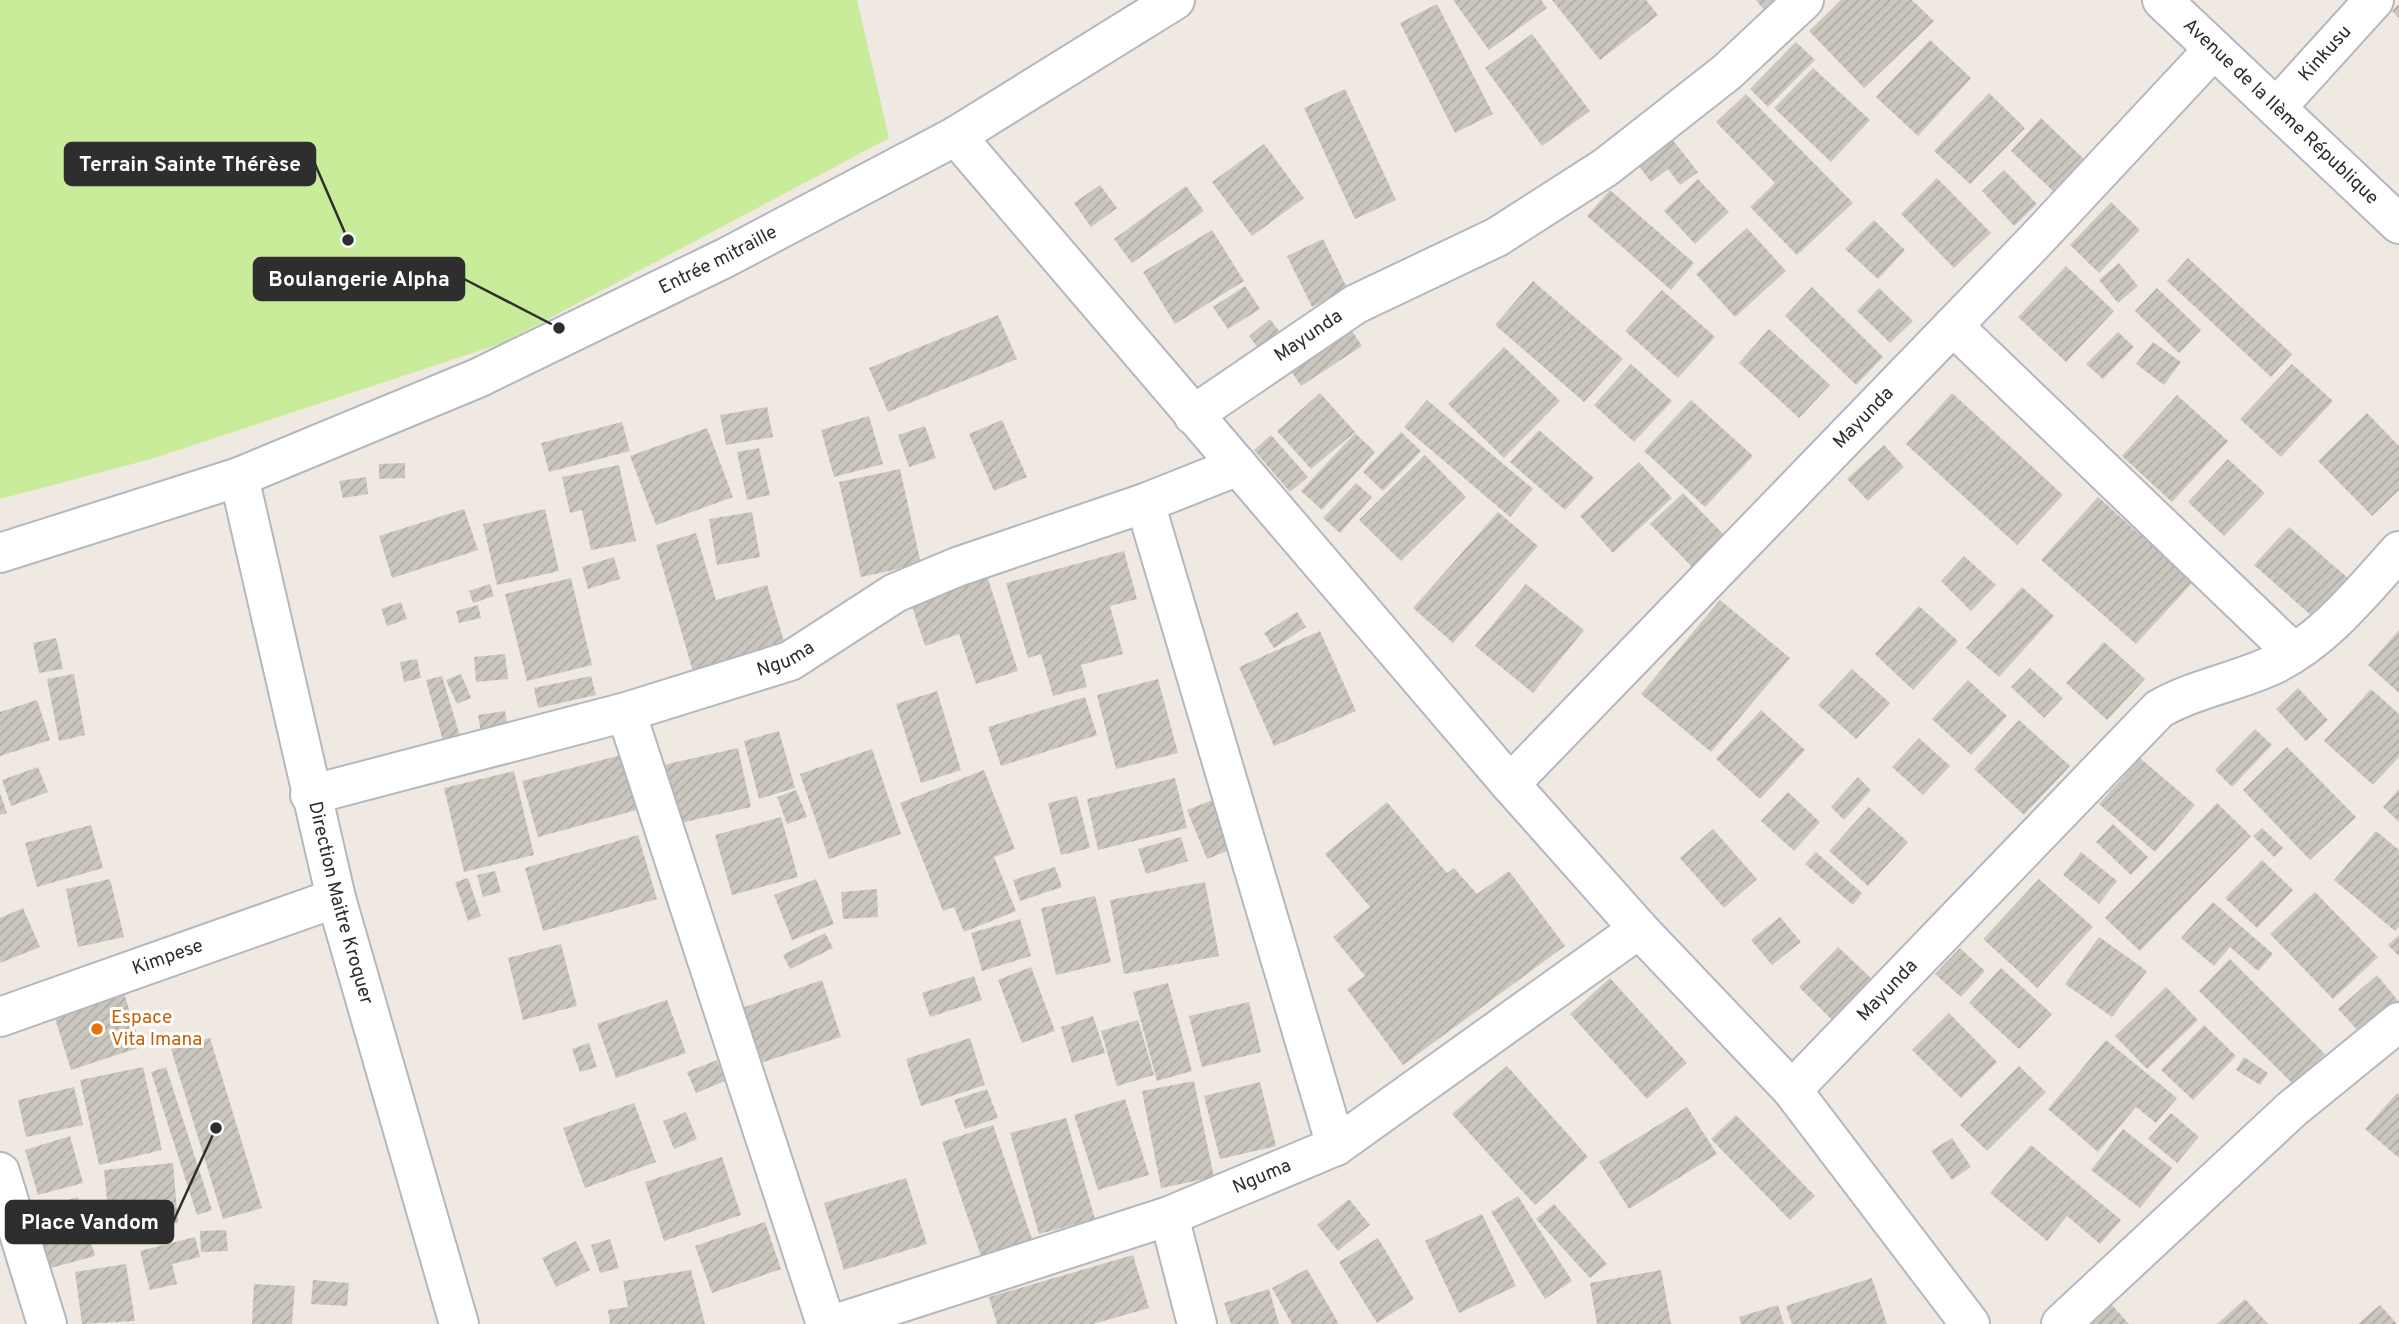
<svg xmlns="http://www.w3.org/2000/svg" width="2399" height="1324" font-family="Overpass,sans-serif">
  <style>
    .pitch { fill: #c9ec9a }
    .building { fill: url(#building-hatch) }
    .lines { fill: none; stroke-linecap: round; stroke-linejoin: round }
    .minor-casing { stroke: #b4b7c1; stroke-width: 42 }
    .minor { stroke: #fff; stroke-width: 38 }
    .food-dot { fill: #e8710a; stroke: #fff; stroke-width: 2.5 }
    .labels { text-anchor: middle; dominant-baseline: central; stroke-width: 6; stroke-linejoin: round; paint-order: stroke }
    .street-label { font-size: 19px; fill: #2e2e2e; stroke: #fff }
    .food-label { font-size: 19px; fill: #c56008; stroke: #fff; text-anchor: start }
    .leader { fill: none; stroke: #2e2e2e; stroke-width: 2.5 }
    .callout-dot { fill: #2e2e2e; stroke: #fff; stroke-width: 2.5 }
    .callout { fill: #2e2e2e; stroke: #2e2e2e; stroke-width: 2.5 }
    .callout-label { font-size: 21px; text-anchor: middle; font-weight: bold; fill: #fff }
  </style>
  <defs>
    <pattern id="building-hatch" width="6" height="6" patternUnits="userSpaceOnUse" patternTransform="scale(1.75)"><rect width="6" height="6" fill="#cbc7bf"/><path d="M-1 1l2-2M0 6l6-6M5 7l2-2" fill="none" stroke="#afaba4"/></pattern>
  </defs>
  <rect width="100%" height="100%" fill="#efe9e1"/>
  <path class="pitch" d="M0,0h857l32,138 -386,205 -352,116 -151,40z"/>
  <path class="building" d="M1453,0h88l6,8 -58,42z
    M1552,0h94l12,15 -58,45z
    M1756,0h19l-11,10z
    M1841,0h71l22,21 -70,67 -55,-57z
    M1437,4l56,110 -38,19 -55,-110z
    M2399,4v14l-7,-7z
    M1532,34l58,77 -48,35 -57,-78z
    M1930,40l41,38 -53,58 -42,-39z
    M1796,42l19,18 -47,47 -18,-18z
    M1813,68l57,52 -39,42 -57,-54z
    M1345,89l51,111 -41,19 -51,-111z
    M1989,93l36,35 -55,56 -36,-33z
    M1746,94l107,109 -56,52 -47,-48 25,-24 -59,-61z
    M2041,118l47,45 -31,32 -46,-44z
    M1672,139l26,33 -18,13 -12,-16 -17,13 -13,-17z
    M1264,144l40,54 -52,38 -40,-54z
    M2004,170l33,34 -23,22 -32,-35z
    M1937,178l54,55 -37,35 -53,-54z
    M1698,179l31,33 -34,32 -31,-33z
    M1100,185l17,23 -26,19 -17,-24z
    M1186,186l18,25 -72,52 -18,-24z
    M1610,190l84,73 -23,27 -84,-74z
    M2111,202l29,28 -41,43 -29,-28z
    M1874,220l31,30 -27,29 -33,-30z
    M1747,228l39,43 -51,46 -39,-43z
    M1212,230l32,51 -69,43 -32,-52z
    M1323,239l25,51 -36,17 -25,-51z
    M2188,258l104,96 -21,23 -104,-96z
    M2119,263l19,23 -20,17 -19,-23z
    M2066,266l48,45 -48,51 -48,-45z
    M1533,281l90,78 -39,43 -89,-77z
    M1245,286l15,23 -32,20 -15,-22z
    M1812,287l71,70 -27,28 -71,-69z
    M1879,288l34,33 -23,22 -33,-32z
    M2157,288l44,42 -22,23 -44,-42z
    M1662,290l53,47 -37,41 -53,-47z
    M998,315l19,44 -129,53 -19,-44z
    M1270,319l9,12 -21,17 -9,-12z
    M1350,328l12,18 -61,40 -12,-18z
    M1769,329l61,56 -31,33 -60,-55z
    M2118,332l16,15 -31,32 -17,-15z
    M2153,342l28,20 -17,23 -28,-21z
    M1504,347l56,54 -56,57 -56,-54z
    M1631,364l41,37 -38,41 -40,-37z
    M2292,364l41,37 -52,56 -41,-38z
    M1320,393l35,39 -44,37 -34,-38z
    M1952,393l111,102 -46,50 -111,-101z
    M2177,395l51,46 -56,61 -50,-46z
    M1427,400l106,89 -23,28 -106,-90z
    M1691,400l62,56 -48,51 -61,-56z
    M767,407l6,30 -47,8 -6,-30z
    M2367,413l32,33v44l-27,26 -54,-55z
    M869,416l14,48 -49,13 -13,-47z
    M1002,420l25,57 -33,14 -25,-57z
    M622,422l8,29 -81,21 -8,-29z
    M925,426l11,32 -27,9 -11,-32z
    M707,428l26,69 -77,28 -26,-69z
    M1539,430l55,48 -29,32 -55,-48z
    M1401,432l20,19 -38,40 -20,-19z
    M1355,433l20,19 -53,58 -21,-19z
    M1271,435l37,42 -18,15 -36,-42z
    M1884,445l20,22 -36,34 -21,-22z
    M759,448l11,47 -23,5 -10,-48z
    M1425,455l41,42 -65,64 -42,-41z
    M2228,459l37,34 -41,43 -36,-34z
    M1639,462l33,36 -59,55 -33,-37z
    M405,463v15l-26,1v-15z
    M619,465l17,76 -45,9 -9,-40 -12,3 -8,-36z
    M900,469l21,95 -60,13 -22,-95z
    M366,477l2,17 -25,4 -4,-17z
    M1356,483l16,14 -32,36 -17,-15z
    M1683,493l45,46 -32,32 -46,-47z
    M2098,497l95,85 -57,62 -95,-84z
    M464,509l14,41 -86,28 -13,-42z
    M545,509l14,62 -62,14 -14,-61z
    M752,512l8,45 -43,8 -8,-46z
    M1498,512l40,34 -85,97 -40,-35z
    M2289,527l60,52 -35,39 -60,-53z
    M696,533l20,67 51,-15 19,63 -92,27 -38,-130z
    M1124,551l13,48 -27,7 13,48 -42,11 6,22 -34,9 -12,-42 -13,4 -22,-75z
    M1964,556l32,29 -25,26 -30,-30z
    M614,557l6,22 -32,10 -6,-22z
    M986,573l32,98 -42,13 -17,-50 -34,12 -16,-49z
    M571,578l21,87 -65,16 -22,-87z
    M490,584l4,12 -21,7 -4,-12z
    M1526,584l58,46 -51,63 -58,-47z
    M2022,587l32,29 -55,61 -33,-29z
    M1720,600l70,58 -79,94 -70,-58z
    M401,602l6,17 -20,7 -6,-17z
    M478,605l3,13 -22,5 -3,-12z
    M1919,606l39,35 -45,49 -38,-36z
    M1297,612l9,15 -32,21 -10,-15z
    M2399,630v63l-31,-28z
    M1320,631l36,80 -82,35 -35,-79z
    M56,638l7,31 -24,4 -6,-30z
    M2104,642l41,37 -38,41 -41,-37z
    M505,654l3,25 -32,3 -2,-25z
    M417,659l4,19 -17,4 -4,-20z
    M2030,668l33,30 -19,20 -33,-31z
    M1852,669l38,34 -34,36 -38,-34z
    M74,674l11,61 -26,6 -12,-62z
    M461,674l10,24 -14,6 -11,-24z
    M442,676l18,60 -17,5 -17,-61z
    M591,676l5,19 -58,13 -4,-20z
    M1158,679l20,74 -62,16 -19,-74z
    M1968,680l39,36 -36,39 -39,-36z
    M2298,688l30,32 -22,21 -30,-32z
    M2371,689l28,25v43l-26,28 -49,-44z
    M937,691l24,79 -40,13 -25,-79z
    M1085,697l12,38 -96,31 -13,-39z
    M37,700l13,40 -50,16v-44z
    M1761,710l44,40 -45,49 -44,-40z
    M505,711l3,18 -27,4 -3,-18z
    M2019,720l51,46 -46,49 -50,-46z
    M2255,729l17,16 -40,42 -17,-17z
    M779,731l16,57 -36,11 -15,-58z
    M1919,738l31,28 -27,29 -31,-28z
    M2287,747l69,70 -46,43 -67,-70z
    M738,748l13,59 -75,17 -13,-59z
    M872,749l29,85 -72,25 -29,-85z
    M625,754l15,55 -102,28 -16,-56z
    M2140,758l55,47 -40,47 -56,-48z
    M38,767l10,25 -37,14 -9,-26z
    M984,770l31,79 -21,8 22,54 -52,21 -10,-25 -11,4 -43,-108z
    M514,771l20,84 -70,17 -20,-84z
    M1858,777l13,13 -27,30 -13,-13z
    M1175,778l12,50 -89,22 -11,-51z
    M2399,789v33l-16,-15z
    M796,790l11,27 -20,7 -10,-27z
    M1788,792l32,30 -26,29 -33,-30z
    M0,793l7,20 -7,2z
    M1077,796l13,52 -29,7 -13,-52z
    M1215,799l20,49 -28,11 -20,-49z
    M1387,802l60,71 7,-5 23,26 32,-23 56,75 -162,119 -56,-76 18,-13 -32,-39 37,-30 -45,-53z
    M2217,803l34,33 -111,115 -35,-33z
    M1869,807l39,35 -40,44 -39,-35z
    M781,817l17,60 -66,18 -17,-60z
    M2113,824l35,33 -17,18 -35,-33z
    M91,825l12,43 -66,19 -12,-44z
    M2262,828l21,20 -9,9 -21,-21z
    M1713,829l44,50 -33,29 -44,-50z
    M2376,831l23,19v77l-4,4 -61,-51z
    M638,835l19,64 -114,32 -18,-63z
    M1181,837l7,24 -42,13 -8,-25z
    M1816,852l46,41 -9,12 -48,-41z
    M2081,852l36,29 -18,23 -36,-29z
    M2262,860l31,30 -36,38 -32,-30z
    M1055,867l7,20 -42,14 -7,-21z
    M495,871l6,21 -18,5 -6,-22z
    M468,878l13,38 -13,5 -13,-39z
    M110,879l14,58 -46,10 -12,-58z
    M816,879l18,45 -42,16 -18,-45z
    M2039,879l54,48 -56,61 -54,-49z
    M1205,882l14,74 -95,18 -14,-74z
    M877,889l1,28 -35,2 -2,-27z
    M2315,892l63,65 -45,42 -63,-65z
    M1095,896l16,66 -55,13 -15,-67z
    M2213,902l60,52 -15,17 -28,-24 -16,19 -33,-28z
    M23,908l17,39 -40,16v-45z
    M1780,917l21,25 -29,23 -21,-25z
    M1020,919l11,37 -49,15 -11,-38z
    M825,933l8,15 -43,21 -7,-14z
    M2399,935v21l-11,-11z
    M2099,937l48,34 -35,46 -47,-33z
    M561,944l16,62 -54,14 -15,-62z
    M1838,947l37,35 -40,41 -36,-36z
    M1960,948l25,23 -24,26 -26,-23z
    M2230,959l95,95 -31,31 -95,-94z
    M1031,967l24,64 -33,12 -24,-63z
    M2001,968l51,46 -33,35 -50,-46z
    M2377,975l22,27 -38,32 -23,-25z
    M974,976l8,24 -52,17 -8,-24z
    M1610,978l77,85 -40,36 -77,-85z
    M822,980l19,57 -84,27 -18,-55z
    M1168,983l24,88 -35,10 -24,-89z
    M2166,987l32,33 -51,49 -32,-33z
    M123,990l18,57 -70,23 -18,-58z
    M667,1000l19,53 -70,25 -19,-54z
    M1249,1002l12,50 -59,15 -13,-51z
    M1949,1013l48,49 -36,36 -49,-48z
    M1093,1016l12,37 -33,10 -11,-36z
    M1138,1020l16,55 -37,11 -16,-55z
    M2204,1025l32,31 -43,44 -32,-30z
    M210,1038l52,170 -39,11 -52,-170z
    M970,1038l15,47 -64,21 -15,-47z
    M2106,1040l71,58 -21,25 -20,-16 -38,45 -50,-43z
    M589,1043l8,24 -17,5 -8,-23z
    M2244,1057l24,16 -8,12 -24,-15z
    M717,1060l8,21 -29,12 -9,-21z
    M1507,1066l81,91 -53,48 -83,-91z
    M2019,1066l27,26 -59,59 -27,-26z
    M143,1067l19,83 -63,15 -19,-85z
    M166,1067l46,143 -15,5 -46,-143z
    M1194,1081l20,96 -53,11 -19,-97z
    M1260,1082l16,64 -56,13 -16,-63z
    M74,1087l9,38 -57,12 -8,-37z
    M987,1089l11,29 -33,11 -11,-29z
    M2397,1093l2,2v63l-34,-29z
    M1125,1099l24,76 -51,15 -24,-75z
    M634,1103l22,59 -71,26 -22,-60z
    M1687,1107l30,47 -88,55 -30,-47z
    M686,1112l11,27 -23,10 -11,-28z
    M2171,1113l28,24 -22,26 -29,-24z
    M1736,1115l79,81 -25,24 -79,-81z
    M1066,1118l29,101 -56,15 -29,-101z
    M993,1125l39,114 -51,17 -39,-114z
    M2123,1129l49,39 -32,40 -49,-38z
    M70,1136l13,47 -45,12 -13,-45z
    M1952,1138l19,29 -19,13 -21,-29z
    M2031,1145l90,75 -21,24 -33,-28 -20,25 -57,-48z
    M722,1157l19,58 -77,26 -19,-59z
    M173,1163l5,60 -68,7 -6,-60z
    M906,1178l21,66 -83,26 -20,-67z
    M1518,1196l54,85 -27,18 -54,-87z
    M78,1197l17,59 -55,15 -16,-58z
    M1349,1199l21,26 -32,26 -21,-26z
    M1554,1204l53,60 -17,14 -54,-59z
    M1482,1214l34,72 -57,27 -34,-72z
    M765,1222l16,47 -69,24 -17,-47z
    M226,1230l2,21 -27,1 -1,-21z
    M195,1237l5,20 -28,7 5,20 -27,6 -10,-39z
    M1378,1238l36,61 -37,24 -38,-61z
    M610,1239l9,29 -19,5 -9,-28z
    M576,1241l14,29 -34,17 -14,-29z
    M1133,1255l16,53 -56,16h-96l-8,-27z
    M126,1264l9,57 -53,3 -7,-52z
    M1307,1269l32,55h-47l-20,-36z
    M691,1270l14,54h-95l-2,-14 20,-3 -5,-26z
    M1661,1270l10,54h-74l-7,-41z
    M1872,1278l15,46h-95l-6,-18z
    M313,1280l36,3 -2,23 -36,-2z
    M254,1284l41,2 -3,38h-40z
    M1269,1289l10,35h-48l-7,-21z
    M2245,1299l23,25h-51z
    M2111,1304l18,20h-41z
    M1778,1305l6,19h-43l-2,-7z
    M2380,1305l17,19h-39z"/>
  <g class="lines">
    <defs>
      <g id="minor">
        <path id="s1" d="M2162,0l237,224"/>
        <path id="s2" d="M2277,107l97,-107"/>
        <path d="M956,136l554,648 129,145 153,161 178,234"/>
        <path d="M1953,326l340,326"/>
        <path id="s3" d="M1193,415l163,-111 141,-67 109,-70 121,-95 77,-72"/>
        <path id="s4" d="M239,477l97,421 123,426"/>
        <path d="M1145,503l191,643"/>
        <path id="s5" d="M0,553l239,-76 239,-99 247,-120 231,-122 219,-136"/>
        <path d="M626,712l200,612"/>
        <path id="s6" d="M1510,784l525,-543 179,-192"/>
        <path id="s7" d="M310,795l316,-83 164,-51 105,-68 62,-26 188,-64 93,-37"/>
        <path id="s8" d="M0,1017l336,-119"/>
        <path id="s9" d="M1792,1090l367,-381c37,-21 78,-27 116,-45 51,-26 86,-71 124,-113"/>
        <path d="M0,1172l47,152"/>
        <path d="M1169,1216l28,108"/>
        <path id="s10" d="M835,1324l334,-108 167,-70 303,-217"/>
        <path d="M2061,1324l231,-215 107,-87"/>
      </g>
    </defs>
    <use href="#minor" class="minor-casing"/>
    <use href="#minor" class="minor"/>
  </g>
  <circle class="food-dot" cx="97" cy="1029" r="7"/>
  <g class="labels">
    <g class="street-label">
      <text stroke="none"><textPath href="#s2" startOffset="72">Kinkusu</textPath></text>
      <text stroke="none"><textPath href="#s1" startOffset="163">Avenue de la IIème République</textPath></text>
      <text stroke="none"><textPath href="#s5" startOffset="777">Entrée mitraille</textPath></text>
      <text stroke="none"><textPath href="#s3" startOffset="140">Mayunda</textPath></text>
      <text stroke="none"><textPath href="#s6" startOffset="509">Mayunda</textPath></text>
      <text stroke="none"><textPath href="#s7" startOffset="495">Nguma</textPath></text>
      <text stroke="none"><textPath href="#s4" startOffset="438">Direction Maitre Kroquer</textPath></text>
      <text stroke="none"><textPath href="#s8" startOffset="178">Kimpese</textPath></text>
      <text stroke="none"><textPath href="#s9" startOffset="138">Mayunda</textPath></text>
      <text stroke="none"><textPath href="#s10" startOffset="452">Nguma</textPath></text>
    </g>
    <g class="food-label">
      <text x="111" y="1018">Espace<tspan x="111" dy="22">Vita Imana</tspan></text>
    </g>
  </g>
  <path class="leader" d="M348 240L315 164M559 328L464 279M216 1128L173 1222"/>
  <g class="callout-dot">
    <circle cx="348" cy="240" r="7"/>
    <circle cx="559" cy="328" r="7"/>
    <circle cx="216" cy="1128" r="7"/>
  </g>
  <g class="callout">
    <rect x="65" y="143" width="250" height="42" rx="7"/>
    <rect x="254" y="258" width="210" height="42" rx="7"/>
    <rect x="6" y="1201" width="167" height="42" rx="7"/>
  </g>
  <g class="callout-label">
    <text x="190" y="171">Terrain Sainte Thérèse</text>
    <text x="359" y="286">Boulangerie Alpha</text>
    <text x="90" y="1229">Place Vandom</text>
  </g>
</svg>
